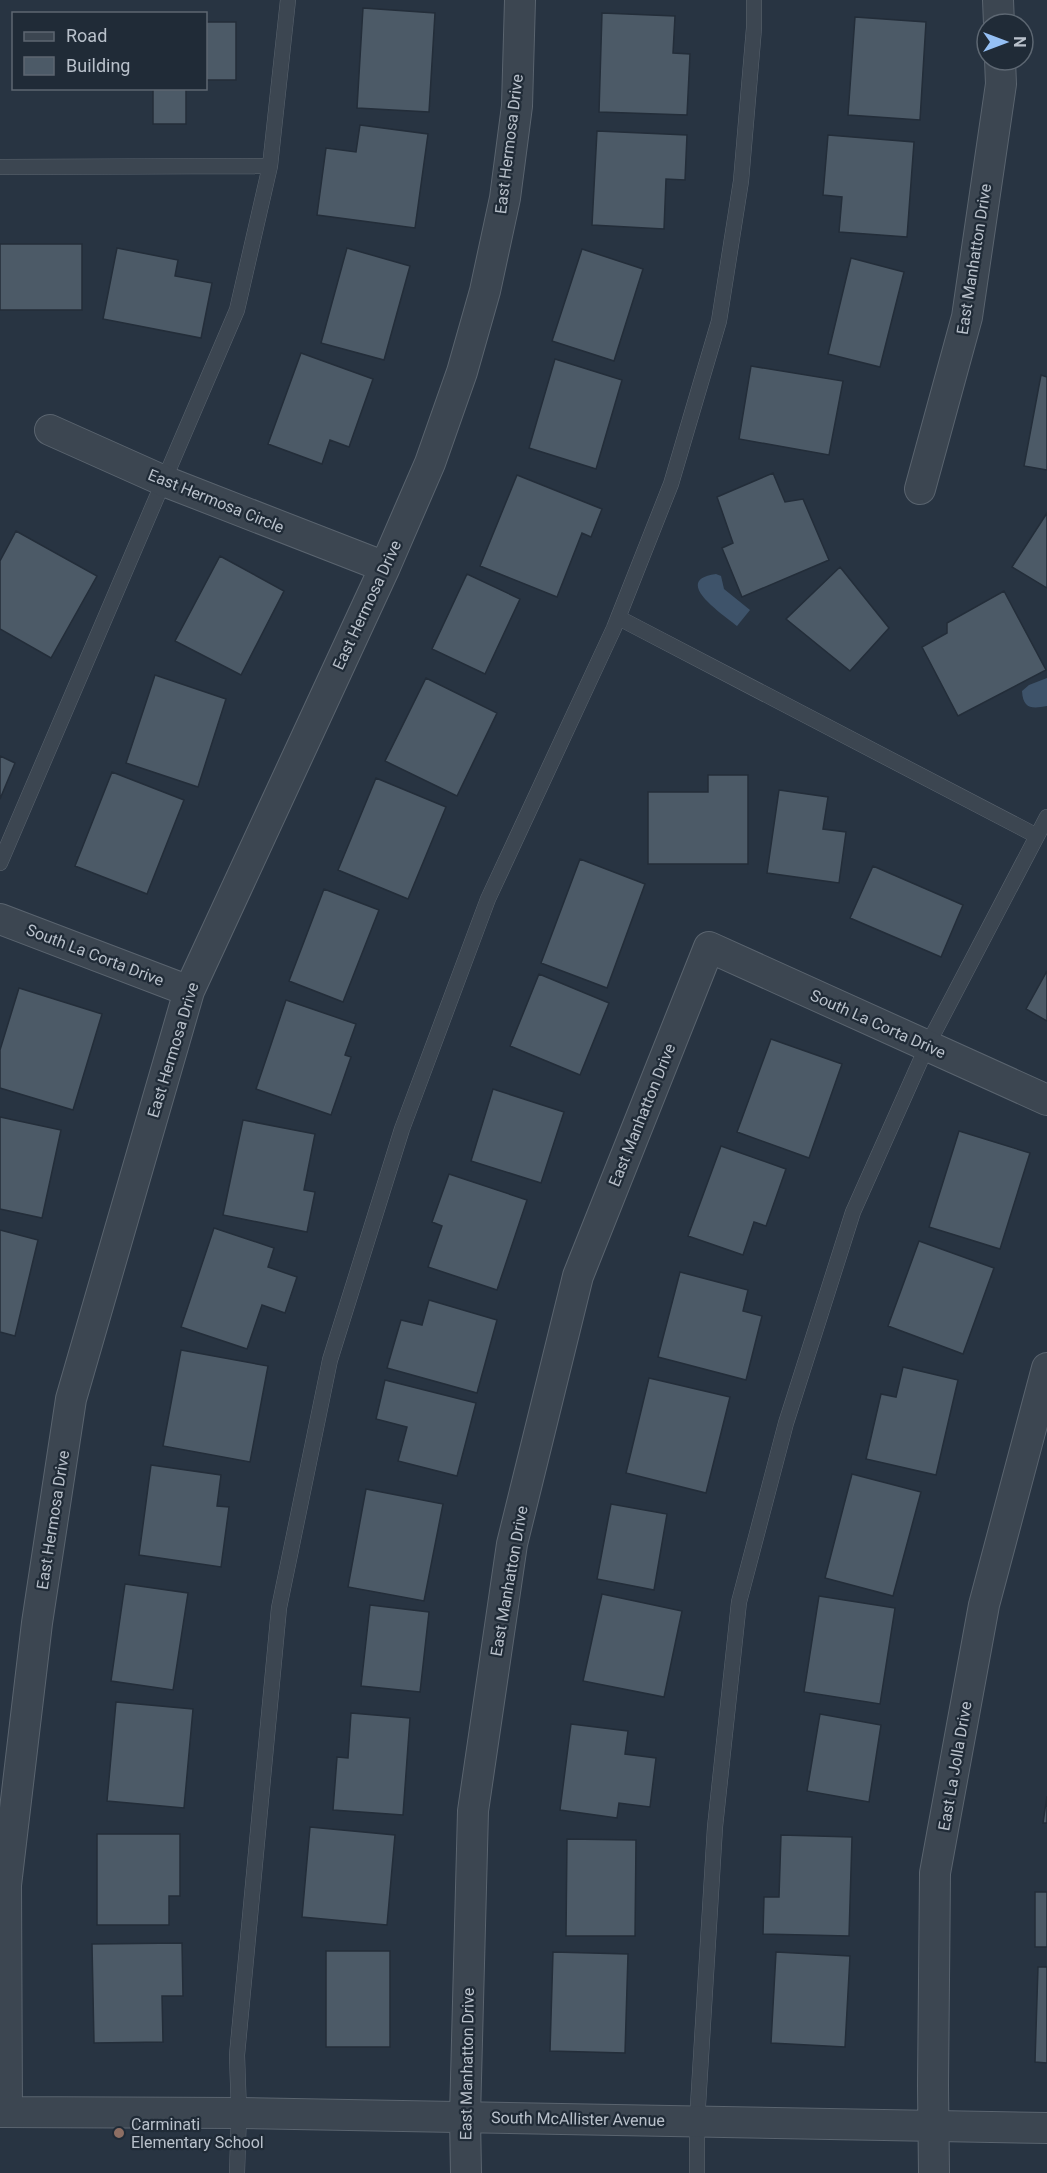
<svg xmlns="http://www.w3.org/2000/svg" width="1047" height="2173" font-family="Roboto,sans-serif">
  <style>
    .water { fill: #3e536a }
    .building { fill: #4c5a67; stroke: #232d39; stroke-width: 1.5 }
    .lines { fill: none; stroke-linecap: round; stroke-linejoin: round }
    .service-casing { stroke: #5a646f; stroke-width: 16 }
    .minor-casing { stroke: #5a646f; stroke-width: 32 }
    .service { stroke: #3c4651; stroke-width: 15 }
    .minor { stroke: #3c4651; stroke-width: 30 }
    .education-dot { fill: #8d6e63; stroke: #202b37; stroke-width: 2 }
    .labels { text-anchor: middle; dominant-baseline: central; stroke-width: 4.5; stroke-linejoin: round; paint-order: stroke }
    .street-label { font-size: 16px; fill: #b9c1cb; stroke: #202b37 }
    .poi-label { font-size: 16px; fill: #b9c1cb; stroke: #202b37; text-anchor: start }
  </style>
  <rect width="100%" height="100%" fill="#283442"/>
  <path class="water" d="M716,574l5,2 3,13 26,21 -13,16c-13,-11 -67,-46 -21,-52z
    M1047,678v28c-15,3 -24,3 -25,-15l7,-6z"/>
  <path class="building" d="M363,8l72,5 -6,99 -72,-4z
    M602,13l73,3 -2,37 17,1 -3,61 -88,-3z
    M855,17l71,5 -6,98 -72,-5z
    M206,22h30v58h-30z
    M153,88h33v36h-33z
    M360,125l68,9 -13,94 -98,-13 9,-67 30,4z
    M597,131l90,4 -2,45 -19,-1 -2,50 -72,-4z
    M828,135l86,7 -7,95 -68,-5 3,-35 -19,-2z
    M0,244h82v66h-82z
    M117,248l61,12 -3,16 37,7 -11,55 -98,-19z
    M347,248l63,18 -26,94 -63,-17z
    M582,249l61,20 -29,92 -62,-20z
    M851,258l53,14 -24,95 -52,-13z
    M301,353l72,26 -24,68 -19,-7 -8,24 -54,-20z
    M555,359l67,21 -26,89 -67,-21z
    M751,366l92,15 -14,74 -90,-16z
    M1041,375l6,2v93l-23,-4z
    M773,473l12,29 18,-3 26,61 -87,37 -20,-49 11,-5 -16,-46z
    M517,475l85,34 -11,28 -9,-4 -25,64 -77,-31z
    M1047,513v75l-35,-21z
    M16,531l81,45 -46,82 -51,-29v-68z
    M220,556l64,35 -43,84 -66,-34z
    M840,567l49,61 -39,43 -64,-52z
    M467,574l53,25 -35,75 -53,-25z
    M1004,591l42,79 -88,46 -36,-69 25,-14v-10z
    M155,675l71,24 -28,88 -72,-24z
    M426,678l71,35 -40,83 -72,-35z
    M0,756l15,7 -15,36z
    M112,772l72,28 -37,94 -72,-28z
    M708,775h40v89h-100v-72h60z
    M376,778l70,29 -38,92 -70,-29z
    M779,790l49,7 -5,32 23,3 -7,51 -72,-10z
    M580,859l65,25 -38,104 -66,-25z
    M873,866l90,39 -22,52 -91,-39z
    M324,889l55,21 -36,92 -54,-21z
    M1047,971v50l-21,-12z
    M539,974l70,29 -29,72 -70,-29z
    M19,988l83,26 -29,96 -73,-22v-38z
    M286,1000l70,24 -11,31 6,2 -20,58 -75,-26z
    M771,1039l71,25 -33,94 -72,-26z
    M493,1089l71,23 -23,71 -70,-22z
    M0,1117l61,13 -19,88 -42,-9z
    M243,1120l72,14 -11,56 11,2 -8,40 -84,-17z
    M959,1131l71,22 -30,96 -71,-22z
    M721,1146l65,23 -20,57 -12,-4 -11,33 -55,-19z
    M449,1174l78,26 -30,90 -69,-23 14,-41 -10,-4z
    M214,1228l60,20 -6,19 29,10 -12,36 -23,-8 -15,44 -66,-22z
    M0,1230l38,10 -23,96 -15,-4z
    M919,1241l75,27 -31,86 -75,-28z
    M680,1272l68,18 -5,21 19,5 -16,64 -88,-23z
    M429,1300l68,20 -20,73 -90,-25 14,-48 21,5z
    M181,1350l87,16 -18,96 -87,-16z
    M903,1367l55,13 -22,95 -70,-16 15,-65 15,3z
    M649,1378l81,19 -24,96 -80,-20z
    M385,1380l91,23 -19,73 -59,-15 9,-34 -31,-8z
    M151,1465l70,10 -4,31 12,1 -8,60 -82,-12z
    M852,1474l69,18 -28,104 -68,-18z
    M366,1489l77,15 -19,97 -76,-14z
    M611,1504l56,10 -13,76 -57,-11z
    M125,1584l63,9 -15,97 -62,-9z
    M602,1594l80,17 -18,86 -81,-16z
    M819,1596l76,12 -15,96 -76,-12z
    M370,1605l59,7 -9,80 -59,-6z
    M116,1702l77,7 -9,99 -77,-7z
    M351,1713l59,5 -7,97 -70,-5 4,-53 11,1z
    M820,1714l61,11 -12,77 -62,-11z
    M571,1724l57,7 -3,23 31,4 -6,49 -31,-4 -2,15 -57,-8z
    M1047,1796v27h-4z
    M310,1827l85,8 -8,90 -85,-8z
    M97,1834h83v62h-11v29h-72z
    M781,1835l71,2 -3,99 -86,-2 1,-37h15z
    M567,1839l69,1 -1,96h-69z
    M1035,1892h12v55h-12z
    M182,1943l1,53h-21l1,46 -69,1 -2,-99z
    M326,1951h64v96h-64z
    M553,1952l75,2 -3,99 -75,-2z
    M776,1952l74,4 -5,91 -74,-4z
    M1038,1967h9v96l-12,-1z"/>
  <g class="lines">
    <defs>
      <path id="service" d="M0,167l270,-1
        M619,618l418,218
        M0,863l237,-553 33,-144 18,-166
        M237,2173l2,-60 -2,-58 42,-447 51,-248 72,-231 86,-230 126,-271 57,-144 48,-163 22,-140 13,-153v-28
        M697,2173v-51l18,-295 24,-225 47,-179 67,-211 74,-166 120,-229"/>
      <path id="minor" d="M998,0l1,24
        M50,430l114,51 221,86
        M920,489l47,-172 34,-233 -1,-24
        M0,919l189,72
        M0,2112l239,1 808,15
        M7,2112l-1,-227 31,-262 34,-224 118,-408 196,-424 45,-104 32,-91 23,-81 20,-93 12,-92 3,-106
        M466,2173l-1,-56 8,-306 39,-267 66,-268 131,-329 338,153
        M934,2173l-1,-87 2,-213 49,-268 63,-237"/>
    </defs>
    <use href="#service" class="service-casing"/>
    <use href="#minor" class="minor-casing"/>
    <use href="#service" class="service"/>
    <use href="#minor" class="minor"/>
  </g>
  <circle class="education-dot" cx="119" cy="2133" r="6"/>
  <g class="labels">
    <g class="street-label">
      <text transform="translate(509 144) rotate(-83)">East Hermosa Drive</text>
      <text transform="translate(974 259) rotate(-81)">East Manhatton Drive</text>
      <text transform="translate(216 501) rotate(22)">East Hermosa Circle</text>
      <text transform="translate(367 605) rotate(-65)">East Hermosa Drive</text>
      <text transform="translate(95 955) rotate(21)">South La Corta Drive</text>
      <text transform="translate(878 1024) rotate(24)">South La Corta Drive</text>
      <text transform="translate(173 1050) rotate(-73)">East Hermosa Drive</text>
      <text transform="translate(642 1115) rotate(-68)">East Manhatton Drive</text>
      <text transform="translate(53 1520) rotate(-81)">East Hermosa Drive</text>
      <text transform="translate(509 1581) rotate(-80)">East Manhatton Drive</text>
      <text transform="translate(955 1766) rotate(-80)">East La Jolla Drive</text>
      <text transform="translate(467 2064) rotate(-89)">East Manhatton Drive</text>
      <text transform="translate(578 2119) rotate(1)">South McAllister Avenue</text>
    </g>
    <g class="poi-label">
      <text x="131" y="2124">Carminati<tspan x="131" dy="18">Elementary School</tspan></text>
    </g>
  </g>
  <rect x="12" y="12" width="195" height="78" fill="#202b37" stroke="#5d6772" stroke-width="1.5"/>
  <rect x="24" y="32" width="30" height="9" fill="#3c4651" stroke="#5d6772" stroke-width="1.5"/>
  <text x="66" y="42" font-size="18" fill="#b9c1cb">Road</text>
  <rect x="24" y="57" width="30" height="18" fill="#4c5a67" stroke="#5d6772" stroke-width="1.5"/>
  <text x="66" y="72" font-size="18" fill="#b9c1cb">Building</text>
  <g transform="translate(1005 42) rotate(90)"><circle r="28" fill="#202b37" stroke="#5d6772" stroke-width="1.5"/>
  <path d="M0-4.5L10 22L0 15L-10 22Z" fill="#95c0f5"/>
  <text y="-9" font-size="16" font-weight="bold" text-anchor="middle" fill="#b9c1cb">N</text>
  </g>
</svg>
